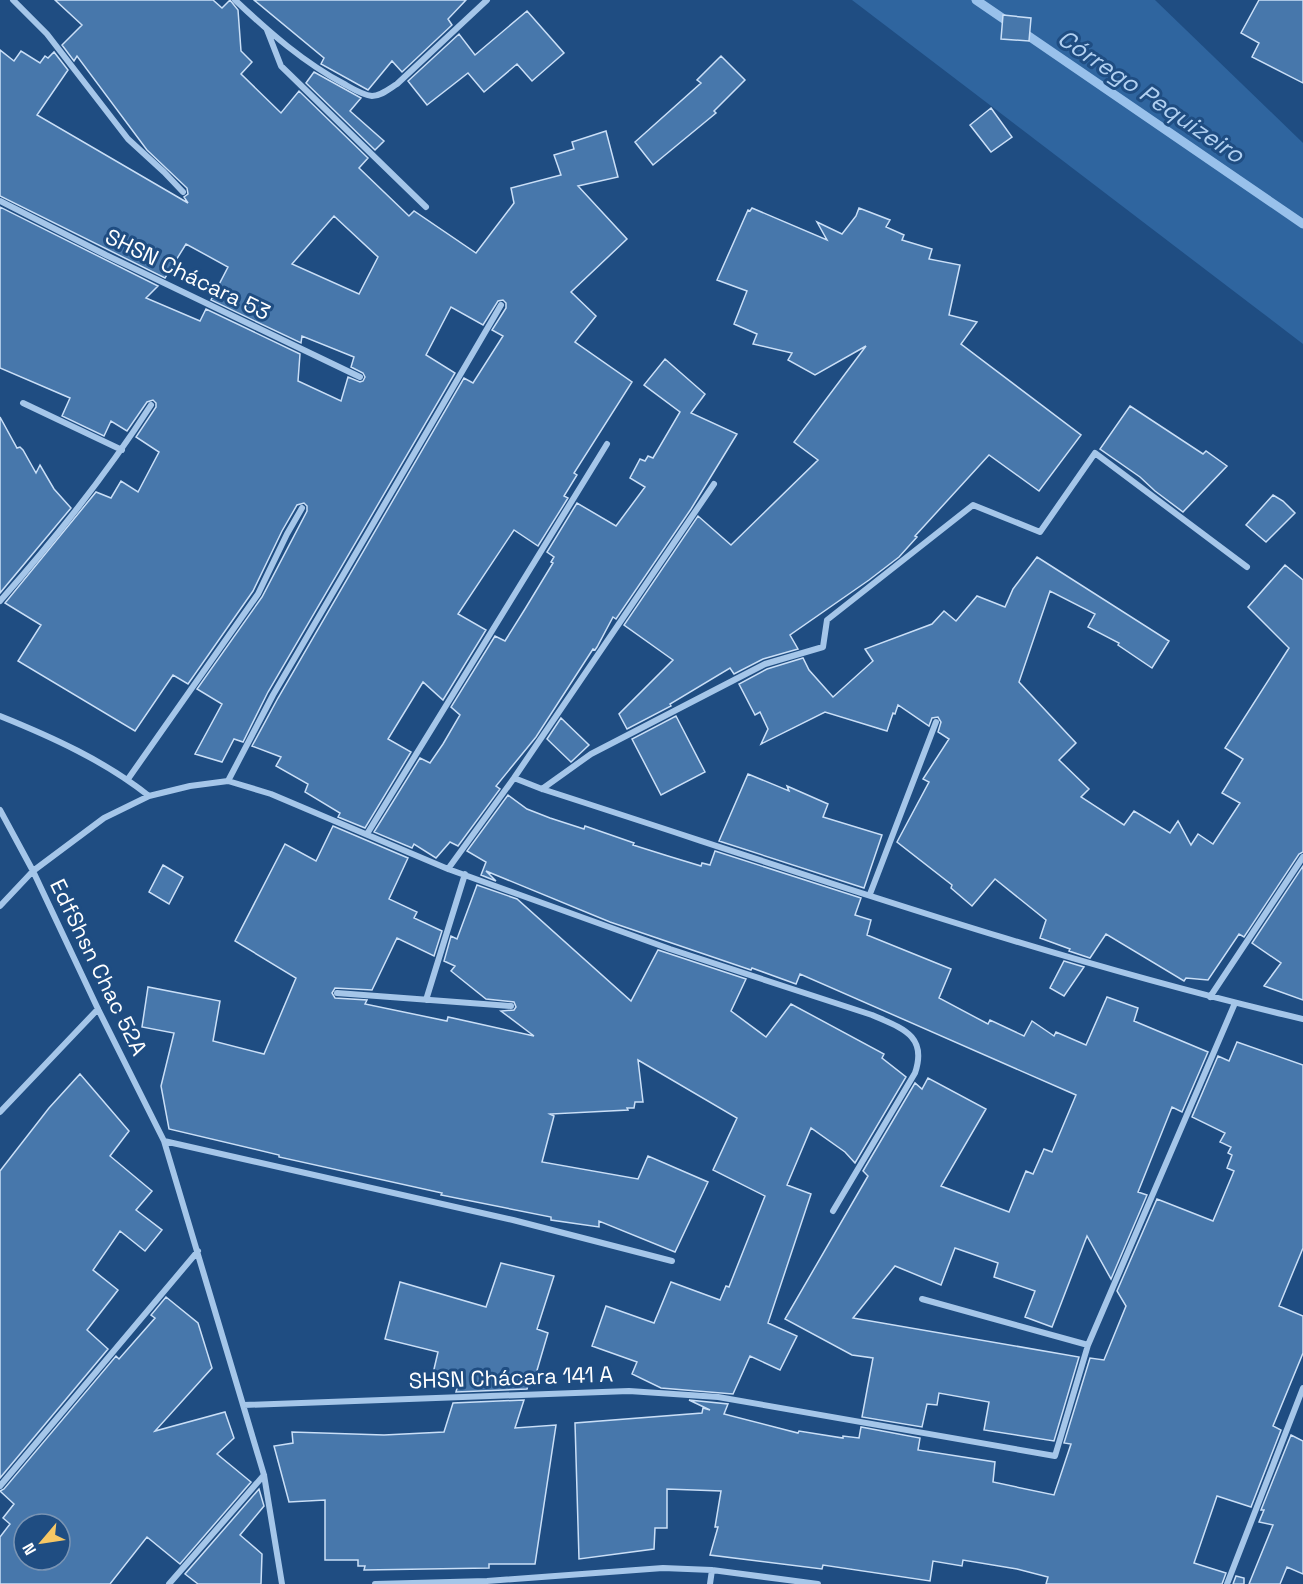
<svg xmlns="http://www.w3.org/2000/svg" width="1303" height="1584" font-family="'Space Grotesk',sans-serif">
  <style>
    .green { fill: #2f659f }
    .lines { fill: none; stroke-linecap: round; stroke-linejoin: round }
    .stream { stroke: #99c1eb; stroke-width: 9 }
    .building { fill: #4777ab; stroke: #cadff7; stroke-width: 1.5; fill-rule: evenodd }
    .street { stroke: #a5c6e9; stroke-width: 6 }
    .labels { text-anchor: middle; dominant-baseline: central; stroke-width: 6; stroke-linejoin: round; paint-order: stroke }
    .street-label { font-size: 22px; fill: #fff; stroke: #1f4d82 }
    .water-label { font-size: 24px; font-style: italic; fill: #b1d0f1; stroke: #1f4d82 }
  </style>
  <rect width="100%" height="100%" fill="#1f4d82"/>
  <path class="green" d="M852,0h303l148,143v201z"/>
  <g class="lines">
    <path class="stream" d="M976,0l327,224"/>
  </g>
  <path class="building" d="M55,0h158l9,8 8,-8 8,10 3,41 11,11 -11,12 40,39 18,-22 69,67 -9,10 50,48 5,-5 62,42 38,-50 -3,-15 50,-13 -7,-20 20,-6 -2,-7 34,-11 12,46 -40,9 49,53 -56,53 25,24 -21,26 57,40 -58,91 3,2 -13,21 4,2 -30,48 -24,-16 -56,84 28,16 -43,70 -20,-18 -35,57 23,13 -46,76 -27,-11 2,-4 -35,-21 3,-8 -32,-18 5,-9 -29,-11 26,-48 186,-320 9,5 30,-47 -11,-6 14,-22v-5l-3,-3 -5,1 -15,24 -32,-18 -25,48 29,18 -187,319 -25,50 -9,-3 -12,23 -27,-8 27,-50 -25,-15 65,-92 45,-86v-5l-3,-3 -7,2 -15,26 -29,60 -65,93 -15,-9 -38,56 -117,-70 23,-36 -36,-22 91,-111 15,6 10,-17 17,11 21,-40 -23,-15 20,-30v-4l-3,-3 -6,2 -20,29 -16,-10 -7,15 -42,-20 8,-18 -70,-30v-161l158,79 -12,12 54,23 6,-12 94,45 -2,27 43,20 7,-24 12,5 3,-1 2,-4 -2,-4 -12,-6 3,-10 -52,-21 -1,7 -90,-43 17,-33 -42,-23 -21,34 -165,-82v-146l14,11 7,-10 19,12 5,-7 3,2 6,-6 14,18 -31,45 151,88 -4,-6 4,-3 -1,-6 -40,-38 -70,-94 -3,5 -12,-16 20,-20zM334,216l44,41 -19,37 -67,-30z
    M254,0h212l-18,19 4,6 -50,47 -10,-11 -24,29 -47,-26 3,-6z
    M1259,0h44v83l-51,-26 7,-14 -18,-10z
    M527,11l37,42 -32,28 -15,-17 -33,28 -16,-19 -41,32 -19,-24 51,-47 16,21z
    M1003,15l28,3 -2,23 -28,-2z
    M721,56l24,24 -31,31 2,2 -63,52 -18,-23 66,-59 -4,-3z
    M314,72l47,26 -11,13 34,30 -9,9 -69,-67z
    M991,108l21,29 -21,15 -21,-27z
    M752,208l75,32 -10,-18 25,12 14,-18 3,-8 31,12 -4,7 18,8 -2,5 30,9 -3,10 31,6 -11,50 28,7 -16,22 120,91 -42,56 -50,-36 -74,81 2,1 -18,20 -30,23 -79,55 8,14 -35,10 -29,15 -4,-6 -60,36 1,2 -44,23 -8,-15 54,-54 -49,-35 74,-109 33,29 87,-85 -24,-18 72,-96 -51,29 -27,-15 4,-7 -39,-9 4,-10 -23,-10 13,-33 -30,-11 31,-70 2,1z
    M665,359l40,35 -14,19 46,21 -46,75 -75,110 -3,-2 -16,30 -2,3 -2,-1 -57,88 -40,49 4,3 -42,57 -8,-4 -14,16 -22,-14 -2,4 -38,-16 46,-74 10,5 13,-19 17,-29 -9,-8 44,-71 10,5 20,-32 28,-46 -2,-1 3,-5 -7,-5 30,-49 39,23 29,-39 -15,-9 10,-19 5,2 3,-5 5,2 27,-46 -36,-27z
    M1130,406l73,48 3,-3 21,15 -44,46 -28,-21 -15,-14 -40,-28z
    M0,417l17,31 3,-1 3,3 13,23 4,-8 14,24 17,19 -71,85z
    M1273,495l10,6 12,12 -29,29 -20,-17z
    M1037,557l132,84 -17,27 -34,-23 1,-2 -31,-16 7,-13 -45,-23 -31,91 57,61 -17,17 30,29 -8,8 43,28 10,-14 36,22 8,-12 13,24 7,-11 15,10 27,-41 -18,-10 21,-34 -18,-11 64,-100 -41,-41 37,-42 18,15v272l-4,2 -55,83 -5,-3 -31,46 -22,-2 -2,3 -78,-47 -16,24 -21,-7 1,-2 -30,-11 6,-18 -51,-41 -23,27 -21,-18 1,-3 -55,-43 32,-60 -6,-3 26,-40 -11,-7 3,-10 -3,-5 -6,1 -3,8 -31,-21 -3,9 -2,-1 -6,18 -62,-19 -64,32 7,-15 -8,-17 -5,3 -16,-31 28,-15 36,-11 6,12 24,27 40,-36 -8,-12 67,-25 12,-13 12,10 21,-25 28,11 8,-18z
    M676,716l29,56 -44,23 -29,-56z
    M561,718l28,27 -18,17 -24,-23z
    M748,774l41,17 -2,-5 41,18 -5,13 59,18 -18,53 -145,-47z
    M508,795l19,14 23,9 34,11 1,-3 49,17 -1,2 35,11 33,10 1,-3 8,2 5,-14 146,47 -6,17 16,5 -4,15 84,34 -12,29 49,26 2,-4 34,16 8,-15 22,15 2,-4 30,13 21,-48 31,11 -4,13 74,31 -26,60 -10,-5 -34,85 9,3 -36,84 -24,-43 -35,91 -27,-10 10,-26 -41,-14 4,-14 -43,-15 -14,37 -46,-19 -42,52 226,39 -25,84 -70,-11 5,-28 -50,-9 -2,12 -10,-1 -5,23 -60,-10 11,-59 -21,-3 -67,-36 83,-143 -5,-5 52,-88 7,6 6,-11 58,31 -45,77 68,26 17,-41 7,3 11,-25 8,3 24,-57 -276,-121 -4,10 -44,-16 -1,2 -141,-48 -124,-51 10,10 -15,-6 5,-13 -19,-11z
    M333,826l75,32 -19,41 28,13 -3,6 28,13 -8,25 -37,-18 -25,52 -37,-2 -3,5 3,5 32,2 -2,4 82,17 1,-4 86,19 -33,-25 13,-1 2,-3 -2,-5 -28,-3 -35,-28 4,-5 -11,-5 7,-25 6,3 20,-54 40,14 114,102 27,-51 88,29 -15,32 35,26 25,-33 93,50 -2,4 24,19 -51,86 -10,-11 -34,-24 -24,57 24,9 -43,129 29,13 -17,34 -30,-14 -17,38 -72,-6 -29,-14 5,-12 -45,-16 14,-40 48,17 17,-41 49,18 6,-14 3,1 36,-91 -52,-26 24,-52 -99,-58 5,42h-8l-1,6h-7l1,2 -78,4 4,2 -12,46 96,17 10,-23 60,26 -33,70 -76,-31v6l-48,-7v-3l-110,-22 1,-2 -163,-36v-2l-110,-26 -8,-43 13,-53 -32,-6 6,-40 72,14 -7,40 51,13 32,-76 -61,-37 50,-97 31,17z
    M163,865l20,12 -14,27 -20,-12z
    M1303,866v134l-39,-14 17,-23 -29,-20z
    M1064,961l20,6 -20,29 -14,-8z
    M1237,1042l66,23v183l-24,58 24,10v37l-30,73 8,4 -30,77 -34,-11 -23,67 32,10 -4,11h-176l2,-7 -31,-8 -54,-9 -1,6 -29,-5 -3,20 -107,-16 -1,4 -112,-14 8,-28h-3l6,-36 -54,-2v39h-12l-1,21 -75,10 -4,-136 127,-10 1,-5 7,2 -21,-10 39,4 -4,10 74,19 1,-2 44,7v-2l16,2 2,-11 59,11 -2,12 77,12 -2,20 61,13 17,-51 -7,-1 26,-85 14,2 22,-54 -9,-15 40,-92 56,22 21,-50 -7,-3 5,-13 -4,-2 3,-6 -11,-5 5,-9 -33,-16 26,-61 11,5z
    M80,1074l49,57 -19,25 42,35 -16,19 26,20 -17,21 -25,-20 -27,39 25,20 -31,40 21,19 -108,129v-307l49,-63z
    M501,1263l53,13 -17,53 11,4 -13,44 -4,-1 -4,13 -71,3 1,-4 -26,-6 7,-30 -53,-13 15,-57 86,25z
    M166,1297l32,26 14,45 -57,63 70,-19 9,26 -17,16 34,28 -71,82 -33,-27 -37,47h-110v-47l10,-13 -7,-6 11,-14 -14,-13 4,-2 112,-133 3,3 36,-41 -4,-3zM24,1524h36v36h-36z
    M524,1400l-9,28 41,-3 -21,139h-46v4l-125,2 1,-4h-7v-6h-33v-60l-36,2 -15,-56 19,-3 -1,-11 92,3 60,-3 9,-29z
    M1291,1435l12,6v133l-16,-7 -7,17h-31l24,-59 -14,-3 5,-12h-3z
    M259,1489l5,17 -24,29 22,19 -1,30h-63l-13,-10z
    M1236,1576l8,2v6h-11z"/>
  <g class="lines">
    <path class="street" d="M13,0l34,34 81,105 36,33 19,20
      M235,0c34,32 69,63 111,85 7,4 17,10 26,11 9,0 17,-7 25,-12l90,-84
      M267,30l14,36 145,141
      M0,201l106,54 254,122
      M23,403l99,47
      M0,601c55,-62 106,-126 151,-196
      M0,716c52,21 105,45 149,80
      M514,778l28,11c252,81 503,170 761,230
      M128,779l130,-185 29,-60 15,-26
      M228,781l45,-86 228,-390
      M542,789l49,-35 174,-90 58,-17 4,-27 146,-115 67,27 55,-79 152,114
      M0,810l33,61 65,138 66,132 100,334 18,109
      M367,834l240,-390
      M448,869l66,-91 200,-294
      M870,894l66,-172
      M0,906l33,-35 71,-53 45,-22 41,-10 38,-5 43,13 177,75 222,80 202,66c29,13 56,20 43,58l-82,138
      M337,993l174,13
      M1210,997l93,-140
      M426,1000l39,-126
      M0,1112l98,-103
      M164,1141l349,79 159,41
      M922,1299l166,46
      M244,1405l385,-14 89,6 337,59 33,-111 147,-342
      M0,1486l198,-235
      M169,1584l95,-109
      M375,1584l112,-3 176,-13 49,2 106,14
      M710,1584l2,-14
      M1227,1584l76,-196"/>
  </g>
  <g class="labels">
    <g class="street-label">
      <text transform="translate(188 274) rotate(26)">SHSN Chácara 53</text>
      <text transform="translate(99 967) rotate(64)">EdfShsn Chac 52A</text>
      <text transform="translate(511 1377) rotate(-2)">SHSN Chácara 141 A</text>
    </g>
    <g class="water-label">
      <text transform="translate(1151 96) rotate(34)">Córrego Pequizeiro</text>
    </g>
  </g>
  <g transform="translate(42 1542) rotate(241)"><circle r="28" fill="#1f4d82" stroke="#7994b4" stroke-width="1.5"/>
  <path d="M0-4.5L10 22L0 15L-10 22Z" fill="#f7c865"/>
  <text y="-9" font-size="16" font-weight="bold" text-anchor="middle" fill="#ffffff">N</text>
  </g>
</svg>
